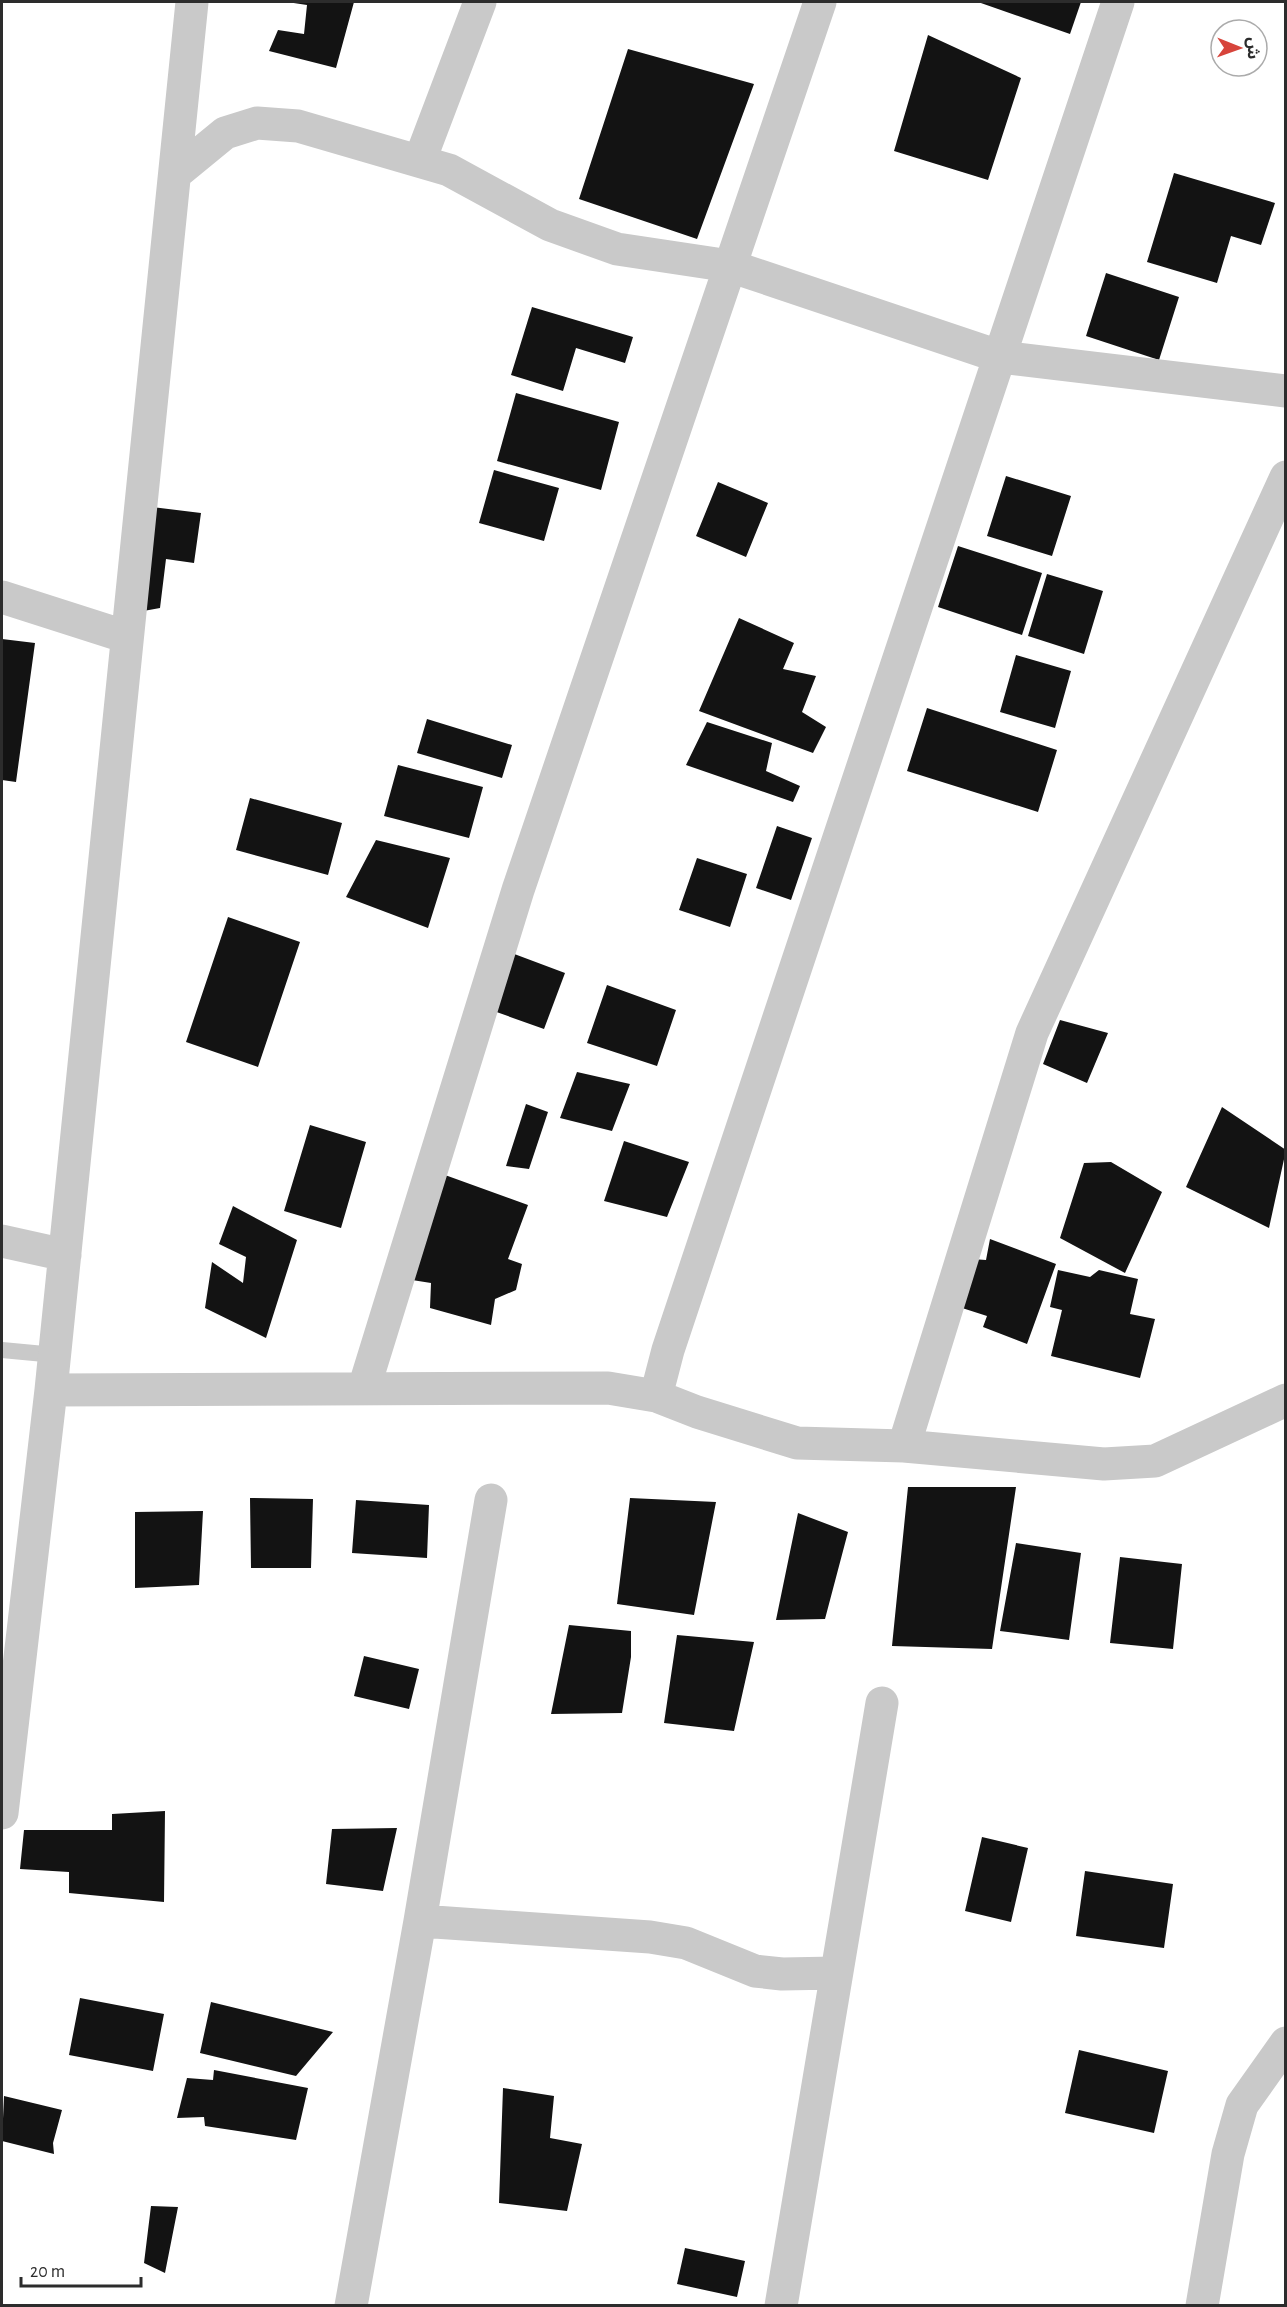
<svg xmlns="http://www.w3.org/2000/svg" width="1287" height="2307" font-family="'Alegreya Sans','Noto Sans Arabic',sans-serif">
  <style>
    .building { fill: #131313 }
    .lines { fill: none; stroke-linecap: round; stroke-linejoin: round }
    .lane { stroke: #c9c9c9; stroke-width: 16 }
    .street { stroke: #c9c9c9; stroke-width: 33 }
  </style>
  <rect width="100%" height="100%" fill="#fff"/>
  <path class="building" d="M287,2h67l-18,66 -67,-17 9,-21 26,4 3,-29z
    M978,2h103l-11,32z
    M928,35l93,43 -33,102 -94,-29z
    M628,49l126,35 -57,155 -118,-40z
    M1174,173l101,30 -14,42 -30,-9 -14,47 -70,-21z
    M1106,273l73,24 -20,63 -73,-24z
    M532,307l101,30 -8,26 -49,-15 -13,43 -52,-16z
    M516,393l103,29 -18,68 -104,-29z
    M494,470l65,18 -15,53 -65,-18z
    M1006,476l65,20 -19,60 -65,-20z
    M718,482l50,21 -22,54 -50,-21z
    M152,507l49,6 -7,50 -28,-4 -6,49 -22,4z
    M958,546l84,27 -20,62 -84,-28z
    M1047,574l56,17 -19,63 -56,-18z
    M739,618l55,25 -11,26 33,7 -14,36 24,15 -13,26 -114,-42z
    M2,639l33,4 -19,139 -14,-2z
    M1016,655l55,16 -16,57 -55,-16z
    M927,708l130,42 -19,62 -131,-41z
    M427,719l85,26 -10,33 -85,-25z
    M707,722l65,21 -6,28 34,15 -7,16 -107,-37z
    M398,765l85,22 -14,51 -85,-22z
    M250,798l92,25 -14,52 -92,-25z
    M777,826l35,12 -21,62 -35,-12z
    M376,840l74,18 -22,70 -82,-31z
    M697,858l50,16 -17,53 -51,-17z
    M228,917l72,25 -42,125 -72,-25z
    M509,952l56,21 -21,56 -56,-20z
    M607,985l69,25 -19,56 -70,-23z
    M1060,1020l48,13 -21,50 -44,-19z
    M577,1072l53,12 -18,47 -52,-13z
    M526,1104l22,8 -19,57 -23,-3z
    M1222,1107l64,43 -17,78 -83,-41z
    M310,1125l56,17 -25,86 -57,-17z
    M624,1141l65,21 -22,55 -63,-16z
    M1111,1162l51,30 -37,81 -65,-35 24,-75z
    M445,1175l83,30 -20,54 14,5 -6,26 -21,9 -4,26 -61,-17 1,-25 -19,-3z
    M233,1206l64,34 -31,98 -61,-30 7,-46 31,21 3,-26 -27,-13z
    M990,1239l66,25 -29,80 -44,-17 4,-11 -28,-9 13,-48 14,1z
    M1058,1270l32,7 9,-7 39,9 -8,35 25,5 -15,59 -89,-22 11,-46 -12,-3z
    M908,1487h108l-24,162 -100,-3z
    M250,1498l63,1 -2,69h-60z
    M630,1498l86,4 -22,113 -77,-11z
    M356,1500l73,5 -2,53 -75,-5z
    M203,1511l-4,74 -64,3v-76z
    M798,1513l50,19 -23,87 -49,1z
    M1016,1543l65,10 -12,87 -69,-9z
    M1120,1557l62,7 -9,85 -63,-6z
    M569,1625l62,6v26l-9,56 -71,1z
    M677,1635l77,7 -20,89 -70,-8z
    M364,1656l55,13 -10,40 -55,-13z
    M165,1811l-1,91 -95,-9v-21l-49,-3 4,-39h88v-16z
    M397,1828l-14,63 -57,-7 6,-55z
    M982,1837l46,11 -17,74 -46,-11z
    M1085,1871l88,13 -9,64 -88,-12z
    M80,1998l84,16 -11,57 -84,-16z
    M211,2002l122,30 -37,44 -96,-23z
    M1079,2050l89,21 -14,62 -89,-20z
    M214,2070l94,18 -12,52 -91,-14 -1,-9 -27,1 10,-40 26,2z
    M503,2088l51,8 -4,42 32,6 -15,67 -68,-8z
    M4,2096l58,14 -9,33 1,11 -52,-13z
    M151,2206l27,1 -13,66 -21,-10z
    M685,2248l60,13 -8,36 -60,-13z"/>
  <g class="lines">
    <path class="lane" d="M2,1350l53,5"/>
    <path class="street" d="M420,160l60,-158
      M175,174l50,-41 32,-10 41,3 151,44 101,55 67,24 113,17 271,91 285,34
      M2,597l125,40
      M2,1241l63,14
      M364,1388l154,-498 302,-888
      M51,1390l141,-1388
      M656,1396l41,16 100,31 107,3 200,18 51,-3 131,-61
      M904,1446l128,-413 254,-556
      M2,1813l49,-423 557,-2 48,8 12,-46 450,-1348
      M420,1921l230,16 36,6 69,28 27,3 54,-1
      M351,2306l69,-385 71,-421
      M781,2306l101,-603
      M1202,2306l26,-152 14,-49 44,-62"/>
  </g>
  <rect width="1287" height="2307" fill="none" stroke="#2c2c2c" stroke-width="6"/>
  <g transform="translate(1239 48) rotate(91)"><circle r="28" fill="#ffffff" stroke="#ababab" stroke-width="1.5"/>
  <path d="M0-4.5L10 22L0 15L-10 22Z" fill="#d7443b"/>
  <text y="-9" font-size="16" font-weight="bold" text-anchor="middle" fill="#2c2c2c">ش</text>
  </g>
  <path d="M21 2277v9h120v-9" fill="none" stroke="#2c2c2c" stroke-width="3"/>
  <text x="30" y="2277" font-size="18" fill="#2c2c2c" stroke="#ffffff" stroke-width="4.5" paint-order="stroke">20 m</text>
</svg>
